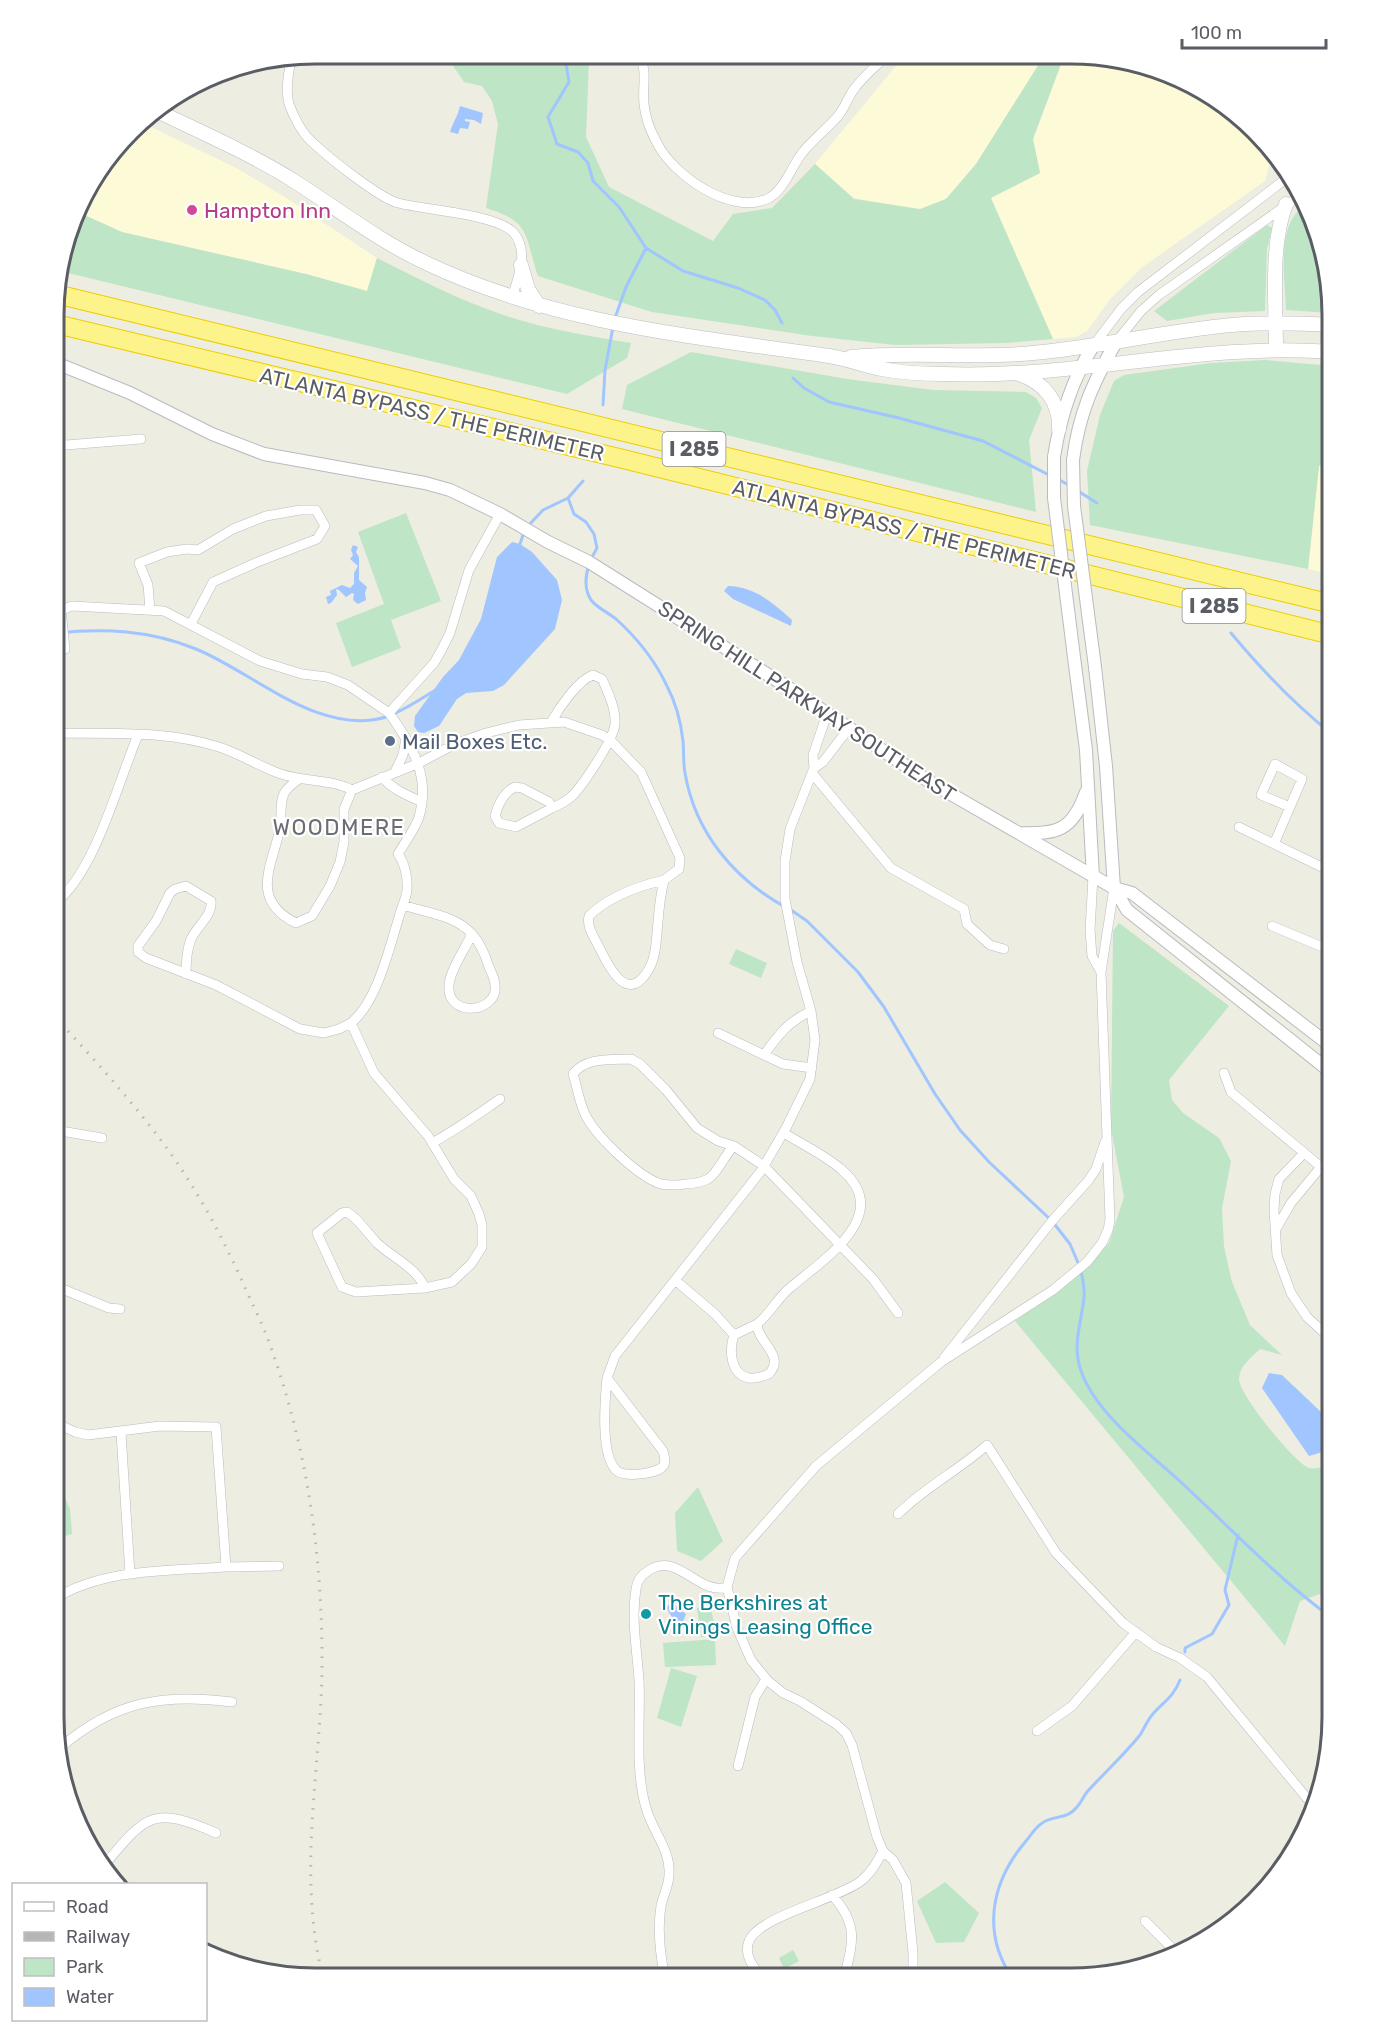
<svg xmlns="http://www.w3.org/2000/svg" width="1386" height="2033" font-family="Rubik,sans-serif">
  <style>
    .commercial { fill: #fdfbd7 }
    .green { fill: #bee5c5 }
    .water { fill: #a1c5fe }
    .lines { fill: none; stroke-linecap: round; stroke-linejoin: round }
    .stream { stroke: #a1c5fe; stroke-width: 3 }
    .minor-casing { stroke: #babbc1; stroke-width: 10 }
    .tertiary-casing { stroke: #babbc1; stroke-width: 14 }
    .secondary-casing { stroke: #bbbdc4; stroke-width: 15 }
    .motorway-casing { stroke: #eece01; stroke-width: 20 }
    .minor { stroke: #fff; stroke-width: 9 }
    .tertiary { stroke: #fff; stroke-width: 12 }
    .secondary { stroke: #fff; stroke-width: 14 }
    .motorway { stroke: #fcf38a; stroke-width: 18 }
    .rail { stroke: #b5b6b6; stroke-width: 3; stroke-dasharray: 1.5 8; stroke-linecap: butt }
    .tertiary-bridge-casing { stroke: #babbc1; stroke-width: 14; stroke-linecap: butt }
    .tertiary-bridge { stroke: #fff; stroke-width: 12 }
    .hotel-dot { fill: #d1479c; stroke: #fff; stroke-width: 2 }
    .service-dot { fill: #5c6f8a; stroke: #fff; stroke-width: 2 }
    .culture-dot { fill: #0f9aa8; stroke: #fff; stroke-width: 2 }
    .labels { text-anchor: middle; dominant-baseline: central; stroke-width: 4.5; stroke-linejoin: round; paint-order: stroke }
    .shield { fill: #fff; stroke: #8c8e92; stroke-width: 1.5 }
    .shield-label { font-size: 20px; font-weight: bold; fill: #5a5d63 }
    .hotel-label { font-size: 21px; fill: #b23c85; stroke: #fff; text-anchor: start }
    .street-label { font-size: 21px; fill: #5a5d63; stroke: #fff }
    .service-label { font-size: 21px; fill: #4e5e75; stroke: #fff; text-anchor: start }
    .culture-label { font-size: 21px; fill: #0d838f; stroke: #fff; text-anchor: start }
    .neighbourhood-label { font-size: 22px; letter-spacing: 1.5px; fill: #6b6e75; stroke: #fff }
    .rim { fill: none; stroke: #5a5d63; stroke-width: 3 }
  </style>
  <rect width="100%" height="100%" fill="#edede2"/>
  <path class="commercial" d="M904,56h140l-68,108 -30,35 -26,11 -66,-12 -39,-34z
    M1064,56h41l65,18 59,34 45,55 -5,3 -4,15 -124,87 -30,30 -24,33 -11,6 -23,2 -63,-141 50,-25 -7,-34z
    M141,122l97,47 50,30 89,59 -10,33 -61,-17 -184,-42 -42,-19 9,-28z
    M1332,457v117l-24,-5 11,-103z"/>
  <path class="green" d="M445,54l140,1 4,4 -3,78 23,50 104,54 20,-27 39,-6 43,-44 39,35 66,10 26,-10 30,-35 68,-108h20l-31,83 7,34 -49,25 62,141 -48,4 -110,2 -83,-9 -160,-24 -114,-36c-14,-41 -6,-54 -52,-68l12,-84 -6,-23 -10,-15 -18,-4z
    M1306,205l25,108 -45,-3c-1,-31 -11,-88 20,-105z
    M80,213l42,19 184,42 61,17 10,-33c36,18 72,37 110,51 46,18 95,26 144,34l-4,15 -60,36 -507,-123z
    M1267,225l5,3 -5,21 -2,62 -51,2 -47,8 -13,-10z
    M691,352l156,27 86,11 93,2 10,6 6,10 -13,32 7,72 -414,-103 5,-24z
    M1265,360l67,6v91l-13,9 -11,103 -218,-44 -3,-54 13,-56 14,-34 10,-6 87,-12z
    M406,513l35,88 -50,19 10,28 -49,19 -16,-44 48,-19 -26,-72z
    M1119,923l110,83 -60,74 3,20 11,13 36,25 12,23 -9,47 2,39 8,35 18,43 32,30 -22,-6c-8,8 -20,16 -21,29 -1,16 56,85 70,90 8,2 15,-2 23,-4l-1,126 -31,11 -15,45 -270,-325 59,-44 35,-34 15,-46 -13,-68 2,-198z
    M736,949l31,14 -6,15 -32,-14z
    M54,1459l5,25 11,25 2,25 -18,5z
    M698,1487l25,54 -22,20 -24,-10 -2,-38z
    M710,1606l7,29 -16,2 -4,-29z
    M715,1639l1,26 -51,2 -2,-24z
    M671,1668l26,8 -16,51 -24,-9z
    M945,1882l34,31 -15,29 -28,1 -19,-42z
    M793,1950l6,11 -15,8 -5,-11z"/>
  <path class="water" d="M460,106l23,7 -2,11 -7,-4 -9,-1v2l5,1 -2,7 -8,-1 -2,6 -8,-2c3,-10 8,-16 10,-26z
    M512,542l8,2 12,8 25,28 5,20 -7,29 -51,56 -11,6 -27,2 -9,6 -18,27 -15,7 -6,-1 -4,-6 1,-10 28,-39 16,-17 22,-41 16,-62z
    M353,545l5,2 -2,5 3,5v23l8,7 -2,6 1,7 -8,4 -5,-4 1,-6 -2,-1 -6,4 -7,-7 -3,-1 1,6 -6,8 -3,1 -2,-7 5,-2 -1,-4 12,-6 8,3 4,-4v-11l4,-7 -8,-7 3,-4 -2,-5z
    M728,586c27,1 44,16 64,34l-1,6 -58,-27 -9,-8z
    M1269,1373l13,2 39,37 11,16v15l-3,7 -20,6 -47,-68z
    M671,1602l15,12 -5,13 -9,1v-11l-6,-9z"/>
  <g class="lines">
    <path class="stream" d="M555,55l11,9 3,18 -21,35 9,27 21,8 10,11 5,18 26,26 27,41 37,23 55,17 27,12 10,10 7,13
      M615,318l11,-31 20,-39
      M793,378l11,10 25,14 70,16 84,23 66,34
      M603,405l2,-35 8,-43
      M1058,479l12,7
      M1078,491l19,12
      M568,498l6,16 12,8 8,12 3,14 -6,11
      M528,526l15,-16 25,-12 15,-17
      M520,544l4,-12
      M589,565c-4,12 -5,24 2,35 6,8 18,13 25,19 21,19 38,40 50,65 9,17 15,38 17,57 1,10 0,21 2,32 10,59 48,105 100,134
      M56,633c48,-5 94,-3 140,16 57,23 123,88 190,68 17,-6 33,-17 48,-26
      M1231,633c30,36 64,72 101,101
      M791,910l16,11 51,51 26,35 51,87 25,36 29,32 63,59 18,23 9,21
      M1081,1271c2,9 4,18 3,27 -3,26 -12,47 -3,73 16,45 69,82 103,114 45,42 87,86 136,124
      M1185,1652v-4l27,-14 17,-29 -4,-15 13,-55
      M1013,1979c-32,-46 -22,-97 13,-138 5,-6 9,-13 15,-17 12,-10 25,-3 36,-17 4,-4 6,-10 10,-15 17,-19 37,-37 53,-57 4,-6 7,-14 12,-20 11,-13 21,-17 28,-35"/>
    <defs>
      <path id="minor" d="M639,55c9,16 3,32 5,49 1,12 7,28 13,39 16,32 73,72 110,56 18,-8 24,-33 36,-47 10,-13 24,-23 35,-36 7,-8 10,-19 16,-27 9,-12 21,-22 32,-33
        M291,58c-2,14 -6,32 -2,46 4,11 12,27 20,35 16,16 70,59 89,64 27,7 97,11 115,29 17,19 5,45 -1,66
        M1116,342l25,-31 18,-16 142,-100
        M1093,346l28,-37 17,-17 149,-114
        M56,443l10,2 75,-6
        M150,610l-2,-25 -9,-22 28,-11 20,-3 11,1 35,-21 33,-13 34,-6h16l9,16 -8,13 -57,22 -47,21 -22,42
        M56,612l16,-6 92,5 96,50 42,13 25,3 21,8 41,28
        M56,653l9,-4 -4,-39
        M56,733c54,1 110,-3 163,14 22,7 41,20 62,27 24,8 50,5 71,16l67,-27 36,-19 31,-11 33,-8 45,-3 38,13 8,5 31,32 39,86 -1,11 -15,11
        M814,768l9,-6 26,-34
        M395,772l8,-17 3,-17
        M812,773l79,95 73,41 3,15 23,21 14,4
        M382,777c11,13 25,18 40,25
        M299,779c-5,4 -11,8 -14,13 -6,9 -3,26 -5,37 -9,39 -30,71 16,94l16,-7 18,-30 10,-24 4,-20v-33l8,-19
        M515,787l7,1 27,14 3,6 -36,19 -17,-4 -4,-7c3,-11 9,-24 20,-29z
        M552,808c7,-3 14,-6 20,-12 11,-11 42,-57 43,-72 1,-15 -7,-32 -13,-45l-9,-4c-15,5 -34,33 -41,46
        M1239,827l93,45
        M1274,844l28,-65 -27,-15 -14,31 29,12
        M1093,877l-3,53 2,26 9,16
        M664,880c-3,13 -5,28 -6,42 -2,18 -1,38 -13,53 -19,26 -36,-8 -44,-24 -5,-11 -15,-23 -12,-35 19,-19 50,-30 75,-36z
        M55,903c40,-30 63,-121 83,-168
        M403,905c23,8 52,10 69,29
        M1272,926l60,25
        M472,934c9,10 13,20 17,33 2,5 6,12 6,18 4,28 -49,34 -46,0 1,-15 16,-36 23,-51z
        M186,974c0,-11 1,-25 5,-35 6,-13 22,-24 20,-38l-25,-15 -11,3 -5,4 -14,28 -18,25v6l8,6 70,27 84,44 24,4 15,-4 12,-6
        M718,1033l65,31 29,4
        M764,1055c14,-20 25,-34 47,-44
        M631,1059l9,5 26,26 31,38 21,13 16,5c-10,9 -15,26 -26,33 -9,5 -40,8 -50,4 -22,-9 -59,-44 -71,-65 -8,-14 -9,-29 -14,-44 13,-17 37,-14 58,-15z
        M1224,1073l7,19 101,84
        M55,1130l47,8
        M432,1143c24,-13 46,-29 68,-44
        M734,1146l30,20 109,113 25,34
        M1304,1153l-25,26 -4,15 -1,16 3,45 14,38 16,24 25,23
        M347,1212c12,7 20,21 30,31 16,15 39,24 48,45l-69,4 -14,-5 -25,-54 25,-20z
        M1276,1229l15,-26 29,-35
        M675,1280l40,34 19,21
        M55,1286l54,22 11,1
        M425,1288l27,-6 19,-18 11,-17v-22l-3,-11 -8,-18 -17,-17 -26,-43 -54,-63 -23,-50c26,-21 38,-74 48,-106 2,-9 7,-17 8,-27 1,-11 -2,-27 -9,-36 6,-10 18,-27 21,-37 12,-40 -7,-72 -30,-104l45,-50 7,-12 9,-18 19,-63 31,-56
        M757,1324l-23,11c-5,15 -4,39 15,43 7,1 14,-2 20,-4 17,-19 -12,-32 -12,-50 13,-10 21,-27 34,-37 33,-28 103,-72 51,-117 -17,-15 -39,-25 -58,-37
        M944,1358l108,-137 36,-40 8,-12 9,-27
        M607,1378l8,-22 146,-185 25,-43 24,-49 5,-39 -4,-29 -14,-49 -12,-63v-38l5,-32 24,-61 -1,-13 14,-41
        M607,1378l56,73c1,4 3,9 1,14 -5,9 -41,13 -48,5 -16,-16 -11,-71 -9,-92z
        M121,1433l9,141
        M898,1514c27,-27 61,-44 89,-69l69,108 67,70 33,24 24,11 27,19 108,131
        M226,1567l53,-1
        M54,1599c50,-31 115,-28 172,-32l-10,-140 -56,-1 -72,9 -13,-3 -21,-10
        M1037,1731l35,-25 64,-74
        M61,1747c54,-46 102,-54 171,-45
        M738,1766l17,-69 11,-18
        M106,1863c41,-49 48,-57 110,-30
        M832,1895c27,30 21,47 12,83
        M1145,1921l33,33
        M665,1978c-5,-24 -8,-48 -4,-72 2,-10 8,-21 8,-31 2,-24 -15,-42 -22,-64 -13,-40 -6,-90 -8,-131 -2,-30 -8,-61 -3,-91 1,-8 5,-14 12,-18 30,-21 49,25 79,16
        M762,1978c-8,-10 -19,-23 -13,-37 10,-25 87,-41 112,-60 10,-8 16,-19 22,-30
        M913,1979v-26l-7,-70 -13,-23 -10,-9 -6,-14 -25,-92 -6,-12 -10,-9 -36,-23 -17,-8 -15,-12 -17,-21 -14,-32 -10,-41 8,-29 81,-92 125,-104 112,-72 34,-28 15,-19 6,-13 2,-10 -9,-248 13,-84"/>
      <path id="tertiary" d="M56,363l74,30 82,41 52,20 161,29 25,7 50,24 48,28 41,20 200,126 141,94 184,106 18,5 200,154
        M1054,457c6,-39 18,-77 39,-111
        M1073,460c6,-47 20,-77 43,-118
        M1075,665l11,85 7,127
        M1095,667l11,99 8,122 13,22 205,163
        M1019,833c39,1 53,-2 67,-41"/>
      <path id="secondary" d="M157,111c46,22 94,43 137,70 44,28 85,60 132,82 124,59 261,73 396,92 21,2 39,10 60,14 20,4 41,5 61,5 131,5 259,-32 389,-22
        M521,265l7,24 11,17
        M1276,349c0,-45 -6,-104 10,-145
        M851,357c60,-6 122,2 182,-4 67,-6 132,-22 199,-28 33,-3 67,-2 100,0
        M1019,374c25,8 41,28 40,55"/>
      <path id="motorway" d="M56,294l1276,310
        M56,324l563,134 713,177"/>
    </defs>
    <use href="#minor" class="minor-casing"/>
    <use href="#tertiary" class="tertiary-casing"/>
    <use href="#secondary" class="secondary-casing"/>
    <use href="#motorway" class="motorway-casing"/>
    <use href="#minor" class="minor"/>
    <use href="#tertiary" class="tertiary"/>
    <use href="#secondary" class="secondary"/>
    <use href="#motorway" class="motorway"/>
    <path class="rail" d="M55,1017c38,41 75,82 108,126 35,47 61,97 84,149 8,18 17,35 23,53 38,105 53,215 52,327 -2,101 -25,205 1,305"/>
    <defs>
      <path id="tertiary-bridge" d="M1054,457v41l21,167
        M1073,460l1,46 21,161"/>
    </defs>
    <use href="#tertiary-bridge" class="tertiary-bridge-casing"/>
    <use href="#tertiary-bridge" class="tertiary-bridge"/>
  </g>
  <circle class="hotel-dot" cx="192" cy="210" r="6"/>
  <circle class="service-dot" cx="390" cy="741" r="6"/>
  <circle class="culture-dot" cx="646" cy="1614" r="6"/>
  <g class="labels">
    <g class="shield">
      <rect x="662.5" y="432" width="63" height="34" rx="4.5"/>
      <rect x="1182.5" y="589" width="63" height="34" rx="4.5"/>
    </g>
    <g class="shield-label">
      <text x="694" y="449">I 285</text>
      <text x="1214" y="606">I 285</text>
    </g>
    <g class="hotel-label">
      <text x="204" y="210">Hampton Inn</text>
    </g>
    <g class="street-label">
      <text transform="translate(432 414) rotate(13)">ATLANTA BYPASS / THE PERIMETER</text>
      <text transform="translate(904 529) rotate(14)">ATLANTA BYPASS / THE PERIMETER</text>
      <text transform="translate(807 701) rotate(33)">SPRING HILL PARKWAY SOUTHEAST</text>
    </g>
    <g class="service-label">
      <text x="402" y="741">Mail Boxes Etc.</text>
    </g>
    <g class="culture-label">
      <text x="658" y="1602">The Berkshires at<tspan x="658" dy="24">Vinings Leasing Office</tspan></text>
    </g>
    <g class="neighbourhood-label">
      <text x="339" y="827">WOODMERE</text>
    </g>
  </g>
  <path d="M0 0H1386V2033H0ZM315 64H1071A251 251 0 0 1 1322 315V1717A251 251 0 0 1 1071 1968H315A251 251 0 0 1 64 1717V315A251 251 0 0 1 315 64Z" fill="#fff" fill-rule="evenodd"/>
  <path class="rim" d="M315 64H1071A251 251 0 0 1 1322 315V1717A251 251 0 0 1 1071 1968H315A251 251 0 0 1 64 1717V315A251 251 0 0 1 315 64Z"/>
  <rect x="12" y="1883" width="195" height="138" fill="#ffffff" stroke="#bdbec1" stroke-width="1.5"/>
  <rect x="24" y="1902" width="30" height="9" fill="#ffffff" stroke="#bdbec1" stroke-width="1.5"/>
  <text x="66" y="1913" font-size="18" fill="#5a5d63">Road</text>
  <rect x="24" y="1932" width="30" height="9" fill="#b5b6b6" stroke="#bdbec1" stroke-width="1.5"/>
  <text x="66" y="1943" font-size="18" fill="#5a5d63">Railway</text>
  <rect x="24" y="1958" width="30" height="18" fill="#bee5c5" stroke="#bdbec1" stroke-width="1.5"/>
  <text x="66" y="1973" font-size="18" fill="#5a5d63">Park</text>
  <rect x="24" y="1988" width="30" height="18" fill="#a1c5fe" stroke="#bdbec1" stroke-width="1.5"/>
  <text x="66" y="2003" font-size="18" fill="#5a5d63">Water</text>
  <path d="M1182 39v9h144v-9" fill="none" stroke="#5a5d63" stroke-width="3"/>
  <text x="1191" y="39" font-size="18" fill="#5a5d63" stroke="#ffffff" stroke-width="4.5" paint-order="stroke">100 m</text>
</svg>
